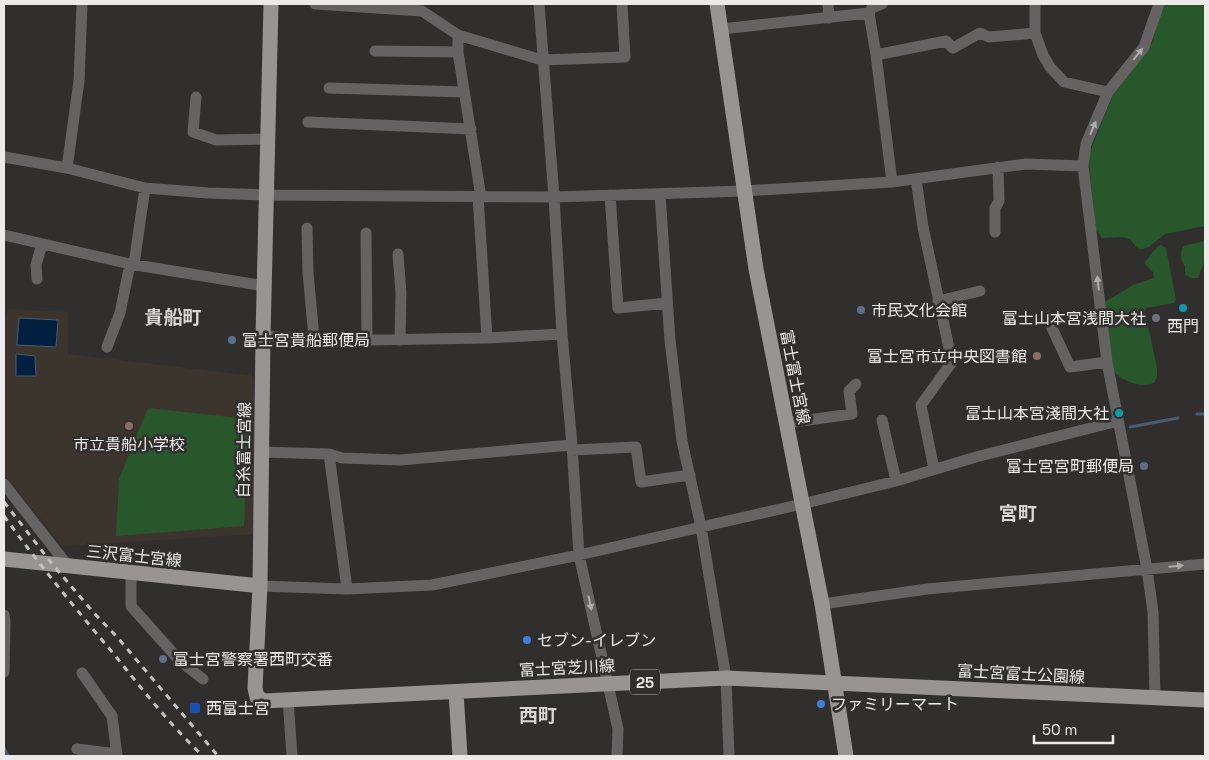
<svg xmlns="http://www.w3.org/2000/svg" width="1209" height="760" font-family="'Space Grotesk','Noto Sans JP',sans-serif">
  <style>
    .built { fill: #3c352e }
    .green { fill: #29572c }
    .water { fill: #011f3f; stroke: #485c72 }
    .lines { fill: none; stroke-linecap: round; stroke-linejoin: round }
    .stream { stroke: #485c72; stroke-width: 3 }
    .minor { stroke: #646262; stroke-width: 11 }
    .major { stroke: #989493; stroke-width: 15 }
    .rail { stroke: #c3c2c0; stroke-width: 3; stroke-dasharray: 6 6; stroke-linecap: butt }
    .oneway { fill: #afadac }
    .culture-dot { fill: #0f9aa8; stroke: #312f2d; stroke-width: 2 }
    .service-dot { fill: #5c6f8a; stroke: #312f2d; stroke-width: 2 }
    .worship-dot { fill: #6b7280; stroke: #312f2d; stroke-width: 2 }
    .education-dot { fill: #8d6e63; stroke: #312f2d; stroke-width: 2 }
    .shop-dot { fill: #3f7fe0; stroke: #312f2d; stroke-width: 2 }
    .transit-dot { fill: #1a4fb4; stroke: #312f2d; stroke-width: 2 }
    .labels { text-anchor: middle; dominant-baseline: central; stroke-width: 5; stroke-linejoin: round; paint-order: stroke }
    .shield { fill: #312f2d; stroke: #b4b3b1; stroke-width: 1 }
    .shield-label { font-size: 15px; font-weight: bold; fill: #ecebe9 }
    .poi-label { font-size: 16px; fill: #ecebe9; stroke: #312f2d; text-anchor: start }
    .street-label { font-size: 16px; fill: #ecebe9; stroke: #312f2d }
    .quarter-label { font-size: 19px; font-weight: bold; fill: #d9d6d3; stroke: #312f2d }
  </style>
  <rect width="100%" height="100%" fill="#312f2d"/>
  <path class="built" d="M8,309l60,3v42l186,22 2,158 -193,12 -59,-71v-149z"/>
  <path class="green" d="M1163,4h42v222l-40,8 -16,13 -7,2 -5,-1 -6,-8 -8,-3 -21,1 -6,-9 -7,-64v-11l24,-59 39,-52z
    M1205,241v19l-7,18h-7l-6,-4v-8c-5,-7 -5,-12 -2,-20z
    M1161,245l5,3 10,52 -2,3 -28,5 -1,4 12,56v9l-3,6c-15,5 -30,-1 -41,-12l-8,-69 28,-17 21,-7 -1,-6 -9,-9 14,-17z
    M148,408l100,11 -4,107 -128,10 3,-57z"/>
  <path class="water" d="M19,318l39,2 -2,27 -39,-2z
    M16,354l19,2 1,20h-20z"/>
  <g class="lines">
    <path class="stream" d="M1197,414h8
      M1130,427l48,-9
      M4,748l4,8"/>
    <path class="minor" d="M315,4l107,7 36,24 84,25 83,-3 -3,-53
      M539,4l15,193 8,137 10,111 7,110 39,174 -1,27
      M828,4l1,14
      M882,4l-10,4 -3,5 7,42 16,127
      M1035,4v29l8,22 7,12 14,15 44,10
      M721,29l148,-16
      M458,35v17l22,139 -2,5 9,142
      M375,51l83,1
      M876,55l70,-14 7,7 27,-15 9,4 46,-4
      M329,88l135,4
      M196,97l-3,35 23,8 52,-1
      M308,122l163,7
      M4,157l63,11 78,20 63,5 59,2 287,2 190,-6 148,-9 134,-18 57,2
      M67,168l12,-87 3,-77
      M916,179l7,48 29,135 -31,43 13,64
      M660,194l10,146 12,101 19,86 25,151 3,78
      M610,195l8,113 49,-5
      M307,228l1,44 6,66
      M995,232v-24l4,-7 -1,-34
      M366,233l1,107
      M4,235l126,29 134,22
      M398,254l3,39 -1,47
      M134,264l11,-76
      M37,279l-1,-14 6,-21
      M938,301l42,-10
      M1047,317l23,50 37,-5
      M263,336l104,4 120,-2 75,-4
      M107,347l13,-34 10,-49
      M882,420l14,61
      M786,423l66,-9 -3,-23 7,-7
      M572,450l64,-3 5,35 49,-7
      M261,452l68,2 13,4 58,2 172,-15
      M329,454l18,135
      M4,484l64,82
      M131,574v32l49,55 23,18
      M260,586l87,3 85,-4 147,-30 223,-51 94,-23 80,-24 142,-36
      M822,604l105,-15 278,-25
      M4,615l1,7 -1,50
      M82,673l30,43 5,40
      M1155,698l-2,-86 -6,-43 -40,-207 -24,-196 3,-22 22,-52 36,-45 15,-43
      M288,699l4,57
      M77,749l40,5"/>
    <path class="major" d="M271,4l-8,332 -3,250 -5,102 2,9 7,4 462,-23 479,22
      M717,4l39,265 66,335 24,152
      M4,559l256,27
      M456,692l4,64"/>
    <path class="rail" d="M4,502l49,63 41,48 24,25 100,118
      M4,516c34,47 71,92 109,137 29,36 57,72 90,103"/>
  </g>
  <defs><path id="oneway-solid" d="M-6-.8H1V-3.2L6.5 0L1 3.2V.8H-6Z" transform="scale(1.25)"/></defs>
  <g class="oneway">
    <use href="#oneway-solid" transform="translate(1138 54) rotate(-51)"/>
    <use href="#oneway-solid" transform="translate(1093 128) rotate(-67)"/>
    <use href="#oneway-solid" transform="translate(1098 283) rotate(-97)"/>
    <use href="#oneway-solid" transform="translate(1176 566) rotate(-5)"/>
    <use href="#oneway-solid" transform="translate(590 603) rotate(78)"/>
  </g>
  <g class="culture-dot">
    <circle cx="1183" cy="308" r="5"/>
    <circle cx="1119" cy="413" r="5"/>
  </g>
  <g class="service-dot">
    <circle cx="861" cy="310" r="5"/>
    <circle cx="232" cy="340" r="5"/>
    <circle cx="1144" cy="466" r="5"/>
    <circle cx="163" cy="659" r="5"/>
  </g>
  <circle class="worship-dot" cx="1156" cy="318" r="5"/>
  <g class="education-dot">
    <circle cx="1037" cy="356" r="5"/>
    <circle cx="129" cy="426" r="5"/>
  </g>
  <g class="shop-dot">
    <circle cx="527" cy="640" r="5"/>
    <circle cx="821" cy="704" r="5"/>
  </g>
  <rect class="transit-dot" x="189" y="702" width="12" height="12" rx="2.5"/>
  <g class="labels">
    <rect class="shield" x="630" y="669.5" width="30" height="25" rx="4"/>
    <g class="shield-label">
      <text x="645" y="682">25</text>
    </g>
    <g class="poi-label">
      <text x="871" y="310">市民文化会館</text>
      <text x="1146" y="318" text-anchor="end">富士山本宮浅間大社</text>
      <text x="1183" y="326" text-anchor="middle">西門</text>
      <text x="242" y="340">富士宮貴船郵便局</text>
      <text x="1027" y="356" text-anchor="end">富士宮市立中央図書館</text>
      <text x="1109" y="413" text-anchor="end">冨士山本宮淺間大社</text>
      <text x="129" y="444" text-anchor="middle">市立貴船小学校</text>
      <text x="1134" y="466" text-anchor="end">富士宮宮町郵便局</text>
      <text x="537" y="640">セブン-イレブン</text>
      <text x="173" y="659">富士宮警察署西町交番</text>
      <text x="831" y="704">ファミリーマート</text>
      <text x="206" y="708">西富士宮</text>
    </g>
    <g class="street-label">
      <text transform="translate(795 377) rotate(79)">富士富士宮線</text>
      <text transform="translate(244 450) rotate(-89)">白糸富士宮線</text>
      <text transform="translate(134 556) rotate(6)">三沢富士宮線</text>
      <text transform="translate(567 668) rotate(-3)">富士宮芝川線</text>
      <text transform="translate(1021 674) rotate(3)">富士宮富士公園線</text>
    </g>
    <g class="quarter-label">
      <text x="173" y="317">貴船町</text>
      <text x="1018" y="513">宮町</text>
      <text x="538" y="715">西町</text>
    </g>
  </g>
  <rect width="1209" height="760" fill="none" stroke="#ecebe9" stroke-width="10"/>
  <path d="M1034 735v8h79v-8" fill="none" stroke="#ecebe9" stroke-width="2.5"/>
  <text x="1042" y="735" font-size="15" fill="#ecebe9" stroke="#312f2d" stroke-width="4" paint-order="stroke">50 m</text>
</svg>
